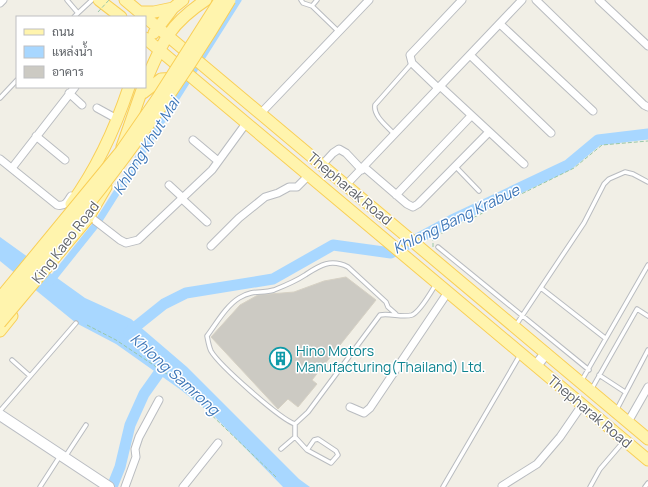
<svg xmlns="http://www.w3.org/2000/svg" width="648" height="487" font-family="Manrope,Sarabun,sans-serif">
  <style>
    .water { fill: #a8d7ff }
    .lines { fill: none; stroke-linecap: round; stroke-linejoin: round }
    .canal { stroke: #a8d7ff; stroke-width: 7 }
    .river { stroke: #a8d7ff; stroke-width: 11 }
    .building { fill: #cccac3; stroke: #d6d1c4 }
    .service-casing { stroke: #b9bcc0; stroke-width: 5.5 }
    .minor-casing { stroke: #b9bcc0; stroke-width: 9 }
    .secondary-casing { stroke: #babdc3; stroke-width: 12 }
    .primary-casing { stroke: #f9cf57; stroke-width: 13 }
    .path { stroke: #99c8a8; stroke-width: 1; stroke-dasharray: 4 2; stroke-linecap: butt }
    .service { stroke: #fff; stroke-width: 3.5 }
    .minor { stroke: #fff; stroke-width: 7 }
    .secondary { stroke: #fff; stroke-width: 10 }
    .primary { stroke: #fff4ad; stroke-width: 11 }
    .primary-bridge-casing { stroke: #f9cf57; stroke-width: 13; stroke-linecap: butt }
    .path-bridge { stroke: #99c8a8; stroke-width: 1; stroke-dasharray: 4 2; stroke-linecap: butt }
    .primary-bridge { stroke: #fff4ad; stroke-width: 11 }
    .labels { text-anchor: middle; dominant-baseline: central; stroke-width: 3; stroke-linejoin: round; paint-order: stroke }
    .street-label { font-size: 14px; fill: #5e6267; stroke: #fff }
    .culture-label { font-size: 14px; fill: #0d838f; stroke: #fff; text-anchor: start }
    .water-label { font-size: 15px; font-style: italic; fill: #3e77b8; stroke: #fff }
  </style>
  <rect width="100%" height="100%" fill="#f1efe6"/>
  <path class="water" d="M0,237l85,61 46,21 56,48 112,112 11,8h-27l-68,-70 -34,-27 -65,-46 -40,-21 -76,-62z"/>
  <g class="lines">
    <path class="canal" d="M50,282l48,-60 140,-222"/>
    <path class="river" d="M129,332l35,-28 22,-11 87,-14 60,-34 58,8 61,-33 116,-55 30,-25 50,-6
      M112,487l8,-20 10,-42 14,-31 22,-31"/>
  </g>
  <path class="building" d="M346,277l30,23 -64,80 5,4 -19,23 -10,-8 -10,10 -67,-72 29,-32 18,-10 36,-3 30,-11z"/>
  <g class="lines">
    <defs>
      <path id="service" d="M67,0l11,13 -4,4
        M301,0l2,3 9,3 27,26
        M312,6l5,-6
        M78,13l14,-13
        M0,98l17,-18
        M394,134c-7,-8 -21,-18 -19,-29l37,-42
        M455,166l24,25
        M438,247l151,123
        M541,288l64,50
        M396,314l-8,-7 -2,-5 -38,-35c-18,-9 -29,-1 -43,8 -9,6 -21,11 -31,15 -13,4 -20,-1 -35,8 -13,8 -23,26 -32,38 1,5 2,11 4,15 8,14 69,68 84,73l13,-12 72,-97c10,-2 23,3 32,0 8,-3 19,-23 24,-31
        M516,325l68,-102 20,-39 5,-5 16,-7 8,2 15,8
        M12,360l18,16
        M599,375l26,17
        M582,380l66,-115
        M591,390l46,-81 11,7
        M617,409l31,-59
        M0,411l76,-88
        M295,424v13l12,13 24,13 7,-8 -2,-4 -18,-12 -4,1 -7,10
        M281,449l14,-12
        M65,457l21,-32
        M40,487l20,-31
        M443,487l77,-132
        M590,487l10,-18 24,-28
        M645,487l3,-4"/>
      <path id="minor" d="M536,0l108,105 4,2
        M599,0l49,46
        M0,3l3,-3
        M500,24l93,87
        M470,55l81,78
        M440,86l84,78
        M438,88l-26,-25 -2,-8 52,-55
        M69,93l13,12
        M97,108l20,11
        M261,113l108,-113
        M36,136l29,24
        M193,140l25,21
        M0,159l57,46c8,2 11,-4 14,-9
        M322,165l11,-12 6,-4 7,4 16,17
        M364,167l43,37 6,3 5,-3 71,-72
        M12,168l63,-81
        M169,185l13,12
        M346,185l176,-185
        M396,195l75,-79
        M181,198l26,24
        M89,216l31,24 6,3 12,-3 74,-70 35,-48
        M211,246l28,-28 26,-21 13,-4 11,-6h8l12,-12
        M350,407l14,6 6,-5 78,-116
        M628,422l20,-35
        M502,486l35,-22 23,-27 22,-32
        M125,487l11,-30 -1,-8 4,-12 20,-37
        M183,487l35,-44"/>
      <path id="secondary" d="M536,366l10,-13
        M0,415l109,72"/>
      <path id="primary" d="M99,0l22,17
        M125,0l523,439
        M139,12h15l19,-4
        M154,33l19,-25 10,-8
        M145,38l503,422
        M145,83c17,-40 23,-58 61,-83
        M143,93l18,-14 16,-1
        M122,147l21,-60
        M71,204c26,-36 44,-75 58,-117
        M88,218l18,-31
        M0,331l12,-15"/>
    </defs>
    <use href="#service" class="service-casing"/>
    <use href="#minor" class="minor-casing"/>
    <use href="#secondary" class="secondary-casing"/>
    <use href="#primary" class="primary-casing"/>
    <path class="path" d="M433,247v-7l3,-4 138,-68 28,-23 46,-4
      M87,325l29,15 57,38 103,99"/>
    <use href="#service" class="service"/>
    <use href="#minor" class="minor"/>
    <use href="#secondary" class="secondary"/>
    <use href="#primary" class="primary"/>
    <defs>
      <path id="primary-bridge" d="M0,298l121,-147 36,-52 63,-99
        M0,310c86,-97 164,-199 230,-310
        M0,323l88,-105"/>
    </defs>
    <use href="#primary-bridge" class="primary-bridge-casing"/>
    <path class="path-bridge" d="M98,12l11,-12"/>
    <use href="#primary-bridge" class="primary-bridge"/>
  </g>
  <defs>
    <symbol id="building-ring" viewBox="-11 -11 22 22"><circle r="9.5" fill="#fff" stroke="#0f9aa8" stroke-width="1.5"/><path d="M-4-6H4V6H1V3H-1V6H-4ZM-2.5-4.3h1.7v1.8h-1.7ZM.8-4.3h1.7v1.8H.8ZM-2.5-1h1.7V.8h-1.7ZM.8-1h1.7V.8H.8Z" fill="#0f9aa8"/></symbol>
  </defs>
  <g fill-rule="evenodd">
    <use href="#building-ring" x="268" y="346" width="25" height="25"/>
  </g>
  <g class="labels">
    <g class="street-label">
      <text transform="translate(350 188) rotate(40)">Thepharak Road</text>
      <text transform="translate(65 242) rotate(-52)">King Kaeo Road</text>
      <text transform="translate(590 411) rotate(40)">Thepharak Road</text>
    </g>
    <g class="culture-label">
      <text x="296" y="350">Hino Motors<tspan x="296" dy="16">Manufacturing(Thailand) Ltd.</tspan></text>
    </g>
    <g class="water-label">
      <text transform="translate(146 146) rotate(-58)">Khlong Khut Mai</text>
      <text transform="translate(456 219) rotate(-26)">Khlong Bang Krabue</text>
      <text transform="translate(175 374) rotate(42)">Khlong Samrong</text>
    </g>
  </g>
  <rect x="16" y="16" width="130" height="72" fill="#ffffff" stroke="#bfc0c2"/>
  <rect x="24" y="29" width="20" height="6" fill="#fff4ad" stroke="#bfc0c2"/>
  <text x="52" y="36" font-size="12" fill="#5e6267">ถนน</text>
  <rect x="24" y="46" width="20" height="12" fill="#a8d7ff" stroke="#bfc0c2"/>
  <text x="52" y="56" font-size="12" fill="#5e6267">แหล่งน้ำ</text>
  <rect x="24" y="66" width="20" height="12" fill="#cccac3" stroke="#bfc0c2"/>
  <text x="52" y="76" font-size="12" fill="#5e6267">อาคาร</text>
</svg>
